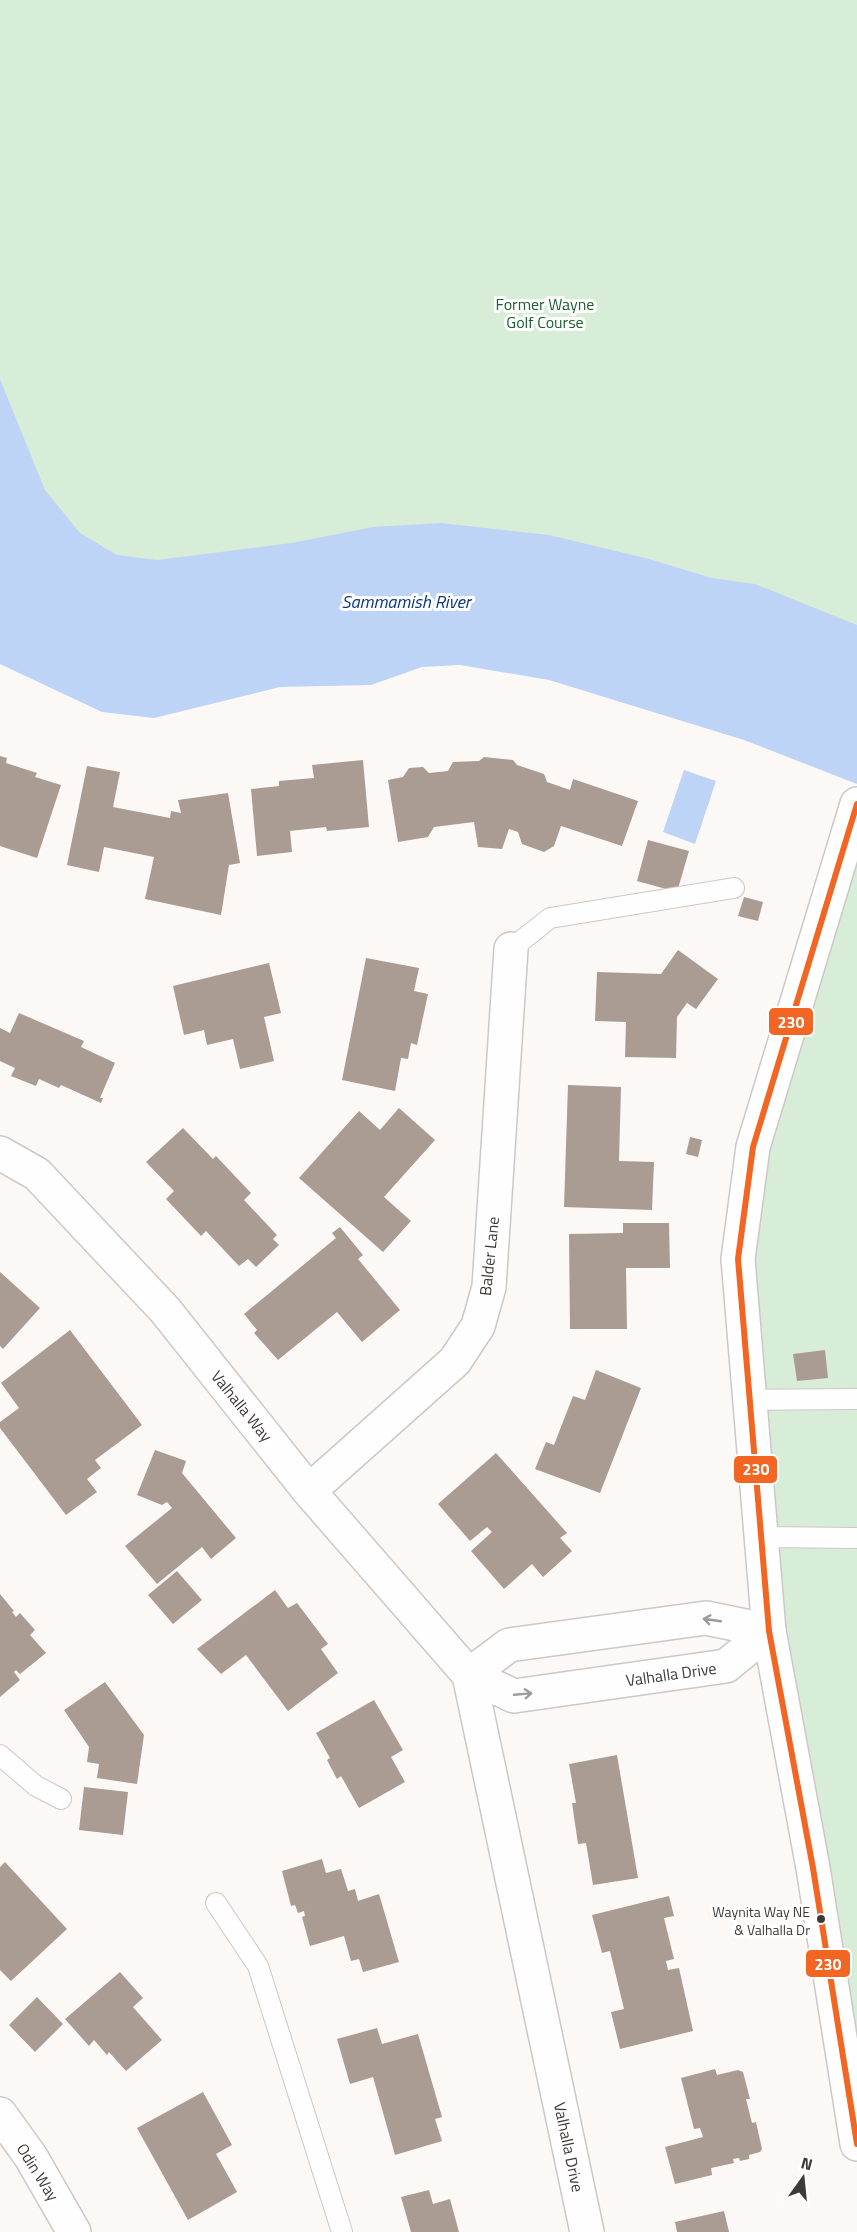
<svg xmlns="http://www.w3.org/2000/svg" width="857" height="2232" font-family="'Titillium Web',sans-serif">
  <style>
    .green { fill: #d8edd8 }
    .water { fill: #bed4f7 }
    .building { fill: #aa9b93 }
    .lines { fill: none; stroke-linecap: round; stroke-linejoin: round }
    .service-casing { stroke: #ccc8c7; stroke-width: 22 }
    .minor-casing { stroke: #ccc8c7; stroke-width: 36 }
    .secondary-casing { stroke: #ccc8c7; stroke-width: 36 }
    .service { stroke: #fffefe; stroke-width: 20 }
    .minor { stroke: #fffefe; stroke-width: 33 }
    .secondary { stroke: #fffefe; stroke-width: 33 }
    .bus-1-casing { stroke: #fff; stroke-width: 10 }
    .bus-1 { stroke: #f26522; stroke-width: 6 }
    .oneway { stroke: #9e9c9a }
    .bus-dot { fill: #3e3937; stroke: #fff; stroke-width: 2 }
    .labels { text-anchor: middle; dominant-baseline: central; stroke-width: 6; stroke-linejoin: round; paint-order: stroke }
    .bus-label { font-size: 14px; fill: #3e3937; stroke: #fff; text-anchor: end }
    .park-label { font-size: 16px; fill: #19612f; stroke: #fff }
    .street-label { font-size: 16px; fill: #3e3937; stroke: #fff }
    .water-label { font-size: 18px; font-style: italic; fill: #0a3781; stroke: #fff }
    .line-badge { stroke: #fff; stroke-width: 2 }
    .badge-label { font-size: 16px; text-anchor: middle; font-weight: bold; fill: #fff }
  </style>
  <rect width="100%" height="100%" fill="#fcf8f6"/>
  <path class="green" d="M0,0h857v705l-158,-39 -699,-43z
    M857,826v1319l-47,-277 -72,-609z"/>
  <path class="water" d="M0,379l45,111 35,43 37,22 40,5 134,-17 82,-16 68,-4 108,12 100,24 63,19 43,6 102,41v159l-113,-44 -195,-60 -89,-15 -38,2 -51,18 -91,2 -126,31 -52,-6 -102,-48z
    M684,770l32,11 -21,63 -32,-12z"/>
  <path class="building" d="M0,756l7,2 -1,5 31,10 -2,4 26,8 -24,73 -37,-12z
    M484,757l29,3 4,5 27,9 3,8 23,8 3,-11 65,22 -16,45 -61,-20 -7,20 -10,6 -22,-8 -4,-12 -9,-3 -7,20 -24,-2 -4,-25 -40,5 -6,10 -30,5 -10,-62 15,-3 6,-9 14,-1 6,6 19,-2 5,-9 26,-1z
    M363,760l6,67 -42,4 -1,-4 -36,4 2,21 -35,4 -6,-67 28,-3v-5l35,-3 -2,-13z
    M87,766l33,6 -7,35 57,11 1,-7 10,2 -3,-13 50,-7 12,70 -11,2 -8,50 -76,-16 9,-42 -50,-10 -5,25 -32,-7z
    M648,840l41,11 -12,41 -40,-11z
    M744,897l19,5 -5,19 -20,-5z
    M678,950l40,29 -22,30 -9,-6 -10,14 -1,41 -51,-1 1,-35 -31,-1 2,-49 64,2z
    M366,958l53,10 -5,23 14,3 -11,51 -6,-2 -3,16 -7,-1 -6,33 -53,-11z
    M269,963l12,50 -17,4 10,44 -34,8 -7,-30 -26,6 -3,-15 -20,5 -11,-49z
    M19,1013l65,28 -3,6 34,16 -15,35h3l-2,5 -40,-18 -2,3 -20,-9 -3,7 -25,-10 4,-8 -15,-7v-33l10,5z
    M568,1085l53,2 -2,74 35,1 -2,48 -88,-3z
    M399,1108l36,32 -51,57 27,24 -28,31 -84,-74 60,-67 21,19z
    M183,1128l30,31 3,-3 35,37 -7,7 33,35 -4,4 6,6 -23,22 -8,-8 -9,7 -33,-35 -5,5 -35,-37 8,-8 -28,-29z
    M690,1137l12,3 -4,17 -12,-3z
    M623,1223h46l1,45h-44l1,61h-57l-1,-95 54,-1z
    M340,1227l23,28 -5,4 42,51 -38,32 -25,-30 -59,48 -24,-27 3,-3 -13,-16 92,-76 -4,-5z
    M0,1272l40,36 -37,41 -3,-3z
    M70,1330l72,95 -47,35 6,8 -14,11 10,13 -31,23 -66,-87v-6l19,-14 -18,-25z
    M825,1350l3,28 -31,3 -4,-27z
    M596,1370l45,18 -41,105 -65,-24 11,-27 8,3 19,-49 12,4z
    M155,1450l31,11 -4,12 54,65 -25,21 -9,-12 -45,37 -32,-38 47,-38 -5,-6 -5,3 -25,-10z
    M496,1453l71,80 -7,5 12,13 -29,26 -11,-13 -28,25 -33,-38 21,-19 -5,-5 -17,14 -32,-37z
    M177,1571l25,29 -29,24 -25,-29z
    M275,1590l13,18 9,-5 31,41 -7,5 17,24 -50,38 -42,-56 -25,19 -24,-25z
    M0,1594l14,17 -2,1 4,5 4,-4 15,17 -5,5 16,18 -26,21 -4,-4 -2,2 6,8 -20,17z
    M105,1682l39,53 -7,49 -40,-6 2,-14 -12,-2 2,-15 -25,-37z
    M374,1700l29,50 -12,7 14,25 -46,26 -18,-32 -4,3 -10,-19 3,-2 -14,-25z
    M617,1755l21,123 -45,7 -7,-42 -8,1 -6,-41h4l-7,-39z
    M84,1787l44,5 -5,43 -44,-5z
    M322,1859l4,14 15,-4 7,22 7,-2 3,12 21,-7 20,68 -36,10 -4,-13 -8,2 -7,-25 -34,10 -8,-29 3,-1 -1,-5 -6,2 -3,-8 -4,1 -9,-35z
    M5,1862l62,67 -56,52 -11,-11v-103z
    M669,1896l5,20 -10,2 10,41 -8,2 2,9 11,-2 14,63 -73,18 -9,-37 13,-3 -14,-58 -8,2 -10,-38z
    M120,1972l23,26 -10,9 29,33 -36,31 -17,-19 -2,3 -13,-15 -5,6 -24,-27z
    M37,1997l26,27 -28,28 -26,-27z
    M377,2028l5,16 36,-10 24,83 -7,2 7,22 -47,14 -22,-78 -23,7 -13,-45z
    M715,2069l2,6 21,-5 5,2 7,27h-4l6,24 4,-1 6,27 -2,3 -11,3v4l-9,2 -1,-3 -6,1 1,4 -23,5 1,7 -37,9 -10,-37 38,-10 -3,-9 -6,1 -13,-51z
    M203,2092l29,53 -16,9 21,38 -49,28 -51,-92z
    M429,2190l4,14 17,-5 9,33h-48l-10,-35z
    M724,2211l5,21h-52l-2,-10z"/>
  <g class="lines">
    <defs>
      <path id="service" d="M511,949l39,-31 184,-30
        M748,1400l109,-1
        M761,1537l96,1
        M0,1755l36,31 25,13
        M216,1903l42,63 84,266"/>
      <path id="minor" d="M0,1153l37,21 128,136 144,181 160,184 45,21 212,-30 43,-35
        M309,1491l146,-130 23,-35 11,-39 22,-338
        M469,1675l118,557
        M469,1675l40,-30 197,-27 63,13
        M0,2114l31,43 43,75"/>
      <path id="secondary" d="M857,804l-104,343 -15,112 31,372 44,237 44,276"/>
    </defs>
    <use href="#service" class="service-casing"/>
    <use href="#minor" class="minor-casing"/>
    <use href="#secondary" class="secondary-casing"/>
    <use href="#service" class="service"/>
    <use href="#minor" class="minor"/>
    <use href="#secondary" class="secondary"/>
    <defs>
      <path id="bus-1" d="M857,804l-104,343 -15,112 31,372 44,237 44,276"/>
    </defs>
    <use href="#bus-1" class="bus-1-casing"/>
    <use href="#bus-1" class="bus-1"/>
  </g>
  <defs><path id="oneway-shaft" d="M-6 0H5M1.5-3L5.5 0L1.5 3" fill="none" stroke-width="1.6" stroke-linecap="round" stroke-linejoin="round" transform="scale(1.5)"/></defs>
  <g class="oneway">
    <use href="#oneway-shaft" transform="translate(712 1620) rotate(-172)"/>
    <use href="#oneway-shaft" transform="translate(523 1694) rotate(-5)"/>
  </g>
  <circle class="bus-dot" cx="821" cy="1919" r="5"/>
  <g class="labels">
    <g class="bus-label">
      <text x="810" y="1911">Waynita Way NE<tspan x="810" dy="18">&amp; Valhalla Dr</tspan></text>
    </g>
    <g class="park-label">
      <text x="545" y="304">Former Wayne<tspan x="545" dy="18">Golf Course</tspan></text>
    </g>
    <g class="street-label">
      <text transform="translate(489 1256) rotate(-84)">Balder Lane</text>
      <text transform="translate(242 1406) rotate(51)">Valhalla Way</text>
      <text transform="translate(671 1674) rotate(-8)">Valhalla Drive</text>
      <text transform="translate(569 2147) rotate(78)">Valhalla Drive</text>
      <text transform="translate(38 2172) rotate(58)">Odin Way</text>
    </g>
    <g class="water-label">
      <text x="406" y="601">Sammamish River</text>
    </g>
  </g>
  <g class="line-badge">
    <rect x="768" y="1007" width="46" height="29" rx="6" fill="#f26522"/>
    <rect x="733" y="1455" width="45" height="29" rx="6" fill="#f26522"/>
    <rect x="805" y="1949" width="46" height="29" rx="6" fill="#f26522"/>
  </g>
  <g class="badge-label">
    <text x="791" y="1028">230</text>
    <text x="756" y="1475">230</text>
    <text x="828" y="1970">230</text>
  </g>
  <g transform="translate(803 2178) rotate(15)" stroke="#ffffff" stroke-width="4.5" paint-order="stroke">
  <path d="M0-4.5L10 22L0 15L-10 22Z" fill="#3e3937"/>
  <text y="-9" font-size="16" font-weight="bold" text-anchor="middle" fill="#3e3937">N</text>
  </g>
</svg>
